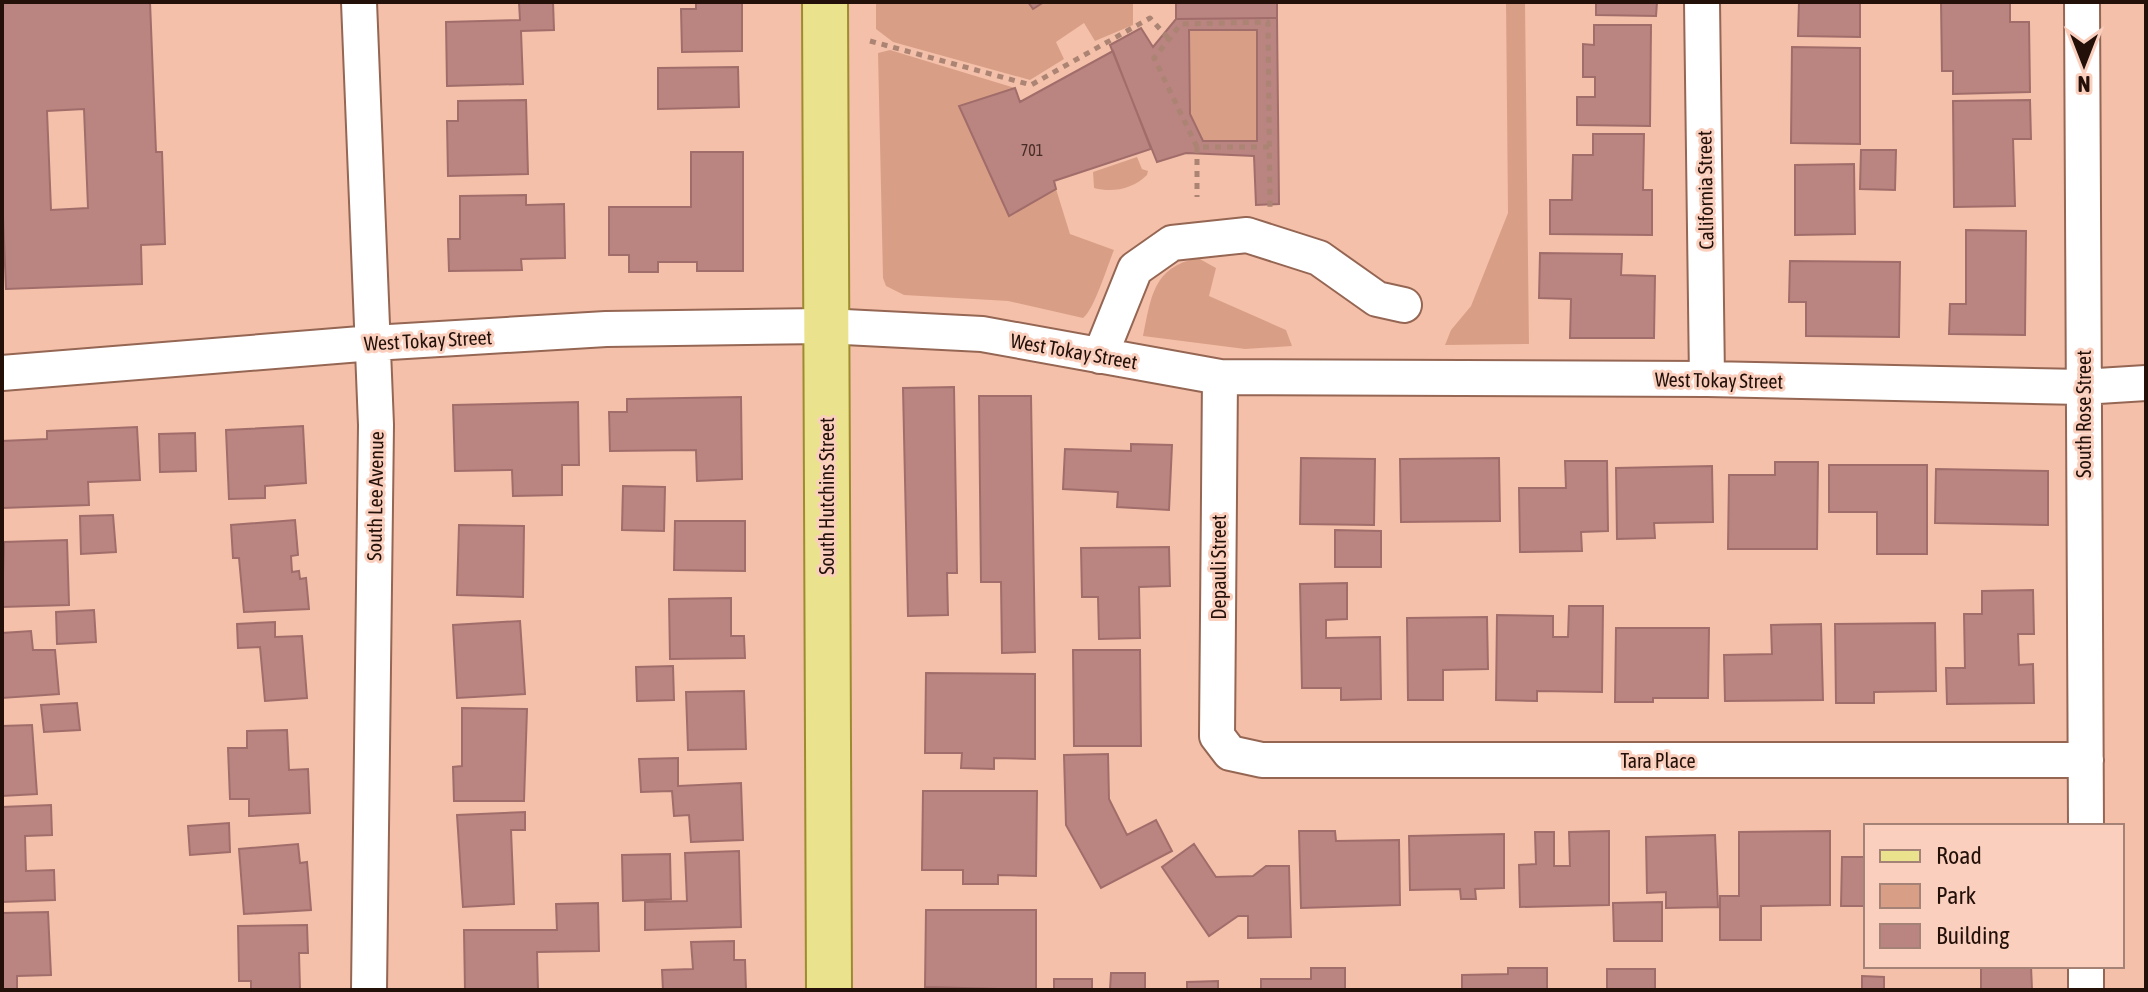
<svg xmlns="http://www.w3.org/2000/svg" width="2148" height="992" font-family="'Asap Condensed',sans-serif">
  <style>
    .green { fill: #d99f86 }
    .building { fill: #ba8481; stroke: #a16d6a; stroke-width: 2; fill-rule: evenodd }
    .lines { fill: none; stroke-linecap: round; stroke-linejoin: round }
    .minor-casing { stroke: #956653; stroke-width: 38 }
    .major-casing { stroke: #9c8c2f; stroke-width: 48 }
    .path { stroke: #ac8473; stroke-width: 5; stroke-dasharray: 6 6; stroke-linecap: butt }
    .minor { stroke: #fff; stroke-width: 34 }
    .major { stroke: #ebe28e; stroke-width: 44 }
    .labels { text-anchor: middle; dominant-baseline: central; stroke-width: 6; stroke-linejoin: round; paint-order: stroke }
    .number-label { font-size: 16px; fill: #482d27 }
    .street-label { font-size: 20px; fill: #221009; stroke: #facfbe }
  </style>
  <rect width="100%" height="100%" fill="#f4c0aa"/>
  <path class="green" d="M876,2h257v23l-38,16 -11,-18 -28,19 8,17 -34,21 -137,-38 -17,-13z
    M1506,2h19l4,342 -84,1 6,-15 20,-24 37,-93z
    M1189,30h68v111h-54l-13,-27z
    M890,50l125,38 -55,18 49,110 47,-27 14,45 44,16c-7,17 -20,60 -31,68l-75,-17 -104,-6 -18,-9 -3,-8 -5,-225z
    M1137,157l5,12 6,2 -1,4c-14,14 -34,18 -53,13l-1,-16z
    M1198,258l18,10 -7,28 77,34 6,16 -47,3 -102,-13c8,-39 10,-69 55,-78z"/>
  <path class="building" d="M2,2h148l6,150h6l3,92 -24,1 1,39 -136,5 -4,-96zM84,109l4,99 -37,2 -4,-99z
    M519,2h34l1,28 -33,1 2,53 -76,2 -1,-64 74,-2z
    M696,2h46v49l-60,1 -1,-43h15z
    M1028,2h16l-11,7z
    M1176,2h101v16l-101,1z
    M1596,2h61l-1,14 -60,-1z
    M1799,2h61v35l-62,-1z
    M1941,2h69v20h19l1,70 -77,2v-23h-11z
    M1277,18l2,186 -23,1 -2,-49 -68,-3 -29,9 -47,-117 31,-17 12,19 23,-28zM1189,30h68v111h-54l-13,-27z
    M1594,25h57l-1,101 -73,-1v-28h18v-20h-12v-33l11,1z
    M1792,47l68,1v96l-69,-1z
    M1113,51l38,98 -97,32 2,8 -47,27 -50,-110 56,-18 5,14z
    M738,67l1,40 -81,2v-41z
    M526,100l2,74 -80,2 -1,-55h11v-20z
    M2030,100l1,39h-18l2,67 -61,1 -1,-106z
    M1593,134h51l-1,56h9v45l-102,-1v-34h22l1,-45h20z
    M1861,150h35l-1,40 -35,-1z
    M691,152h52v119h-46v-9h-39v10h-29v-17h-20v-48h82z
    M1854,164l1,70 -60,1v-70z
    M526,195v10l38,-1 1,54 -44,1 1,11 -73,1 -1,-32h12v-43z
    M1966,230l60,1 -1,104 -76,-1 1,-30h16z
    M1540,253l82,1 -1,21 34,1 -1,62h-84l1,-39 -32,-1z
    M1790,261l110,1 -1,75 -93,-1v-34h-17z
    M954,387l3,186h-10l1,42 -40,1 -5,-228z
    M979,396h52l4,256 -33,1 -1,-71h-20z
    M741,397l1,82 -45,2 -1,-31 -86,1 -1,-39h18v-13z
    M578,402l1,63h-17v30l-49,1 -1,-26 -57,1 -2,-66z
    M303,426l3,57 -41,3v12l-36,1 -3,-69z
    M137,427l3,53 -52,2 1,23 -87,3v-67l45,-2v-8z
    M195,433l1,38 -36,1 -1,-38z
    M1131,444l41,1 -3,65 -52,-3 1,-15 -55,-3 2,-40 66,2z
    M1301,458l74,1 -1,66 -74,-1z
    M1499,458l1,63 -99,1 -1,-63z
    M1565,461h42l1,70 -27,1 1,19 -62,1 -1,-64h47z
    M1775,462h43l-1,87h-89l1,-74h46z
    M1829,465h98v89h-50v-42h-48z
    M1712,466l1,56 -59,1 1,15 -38,1 -1,-71z
    M1936,469l112,2v54l-113,-2z
    M623,486l42,1 -1,44 -42,-1z
    M113,515l3,37 -35,2 -1,-38z
    M295,520l3,35 -7,1 1,16 7,-1 1,8 6,-1 3,31 -65,3 -5,-54h-6l-2,-33z
    M675,521h70v50l-71,-1z
    M459,525l65,1 -1,71 -66,-2z
    M1335,530l46,1v36h-46z
    M67,540l2,65 -67,2 2,-65z
    M1169,547l1,39 -31,1 1,51 -41,1 -1,-42h-16l-1,-49z
    M1347,583v36l-21,1v18l54,-1 1,62 -40,1v-12h-39l-2,-104z
    M2033,590l1,44h-16l1,31 14,-1 1,39 -87,1 -1,-36h19l-1,-54h18v-23z
    M731,598v38h13l1,22 -75,1 -1,-60z
    M1569,606h34l-1,86 -65,-1v10l-41,-1 1,-85 56,1v21h15z
    M94,610l2,32 -39,2 -1,-32z
    M1487,617l1,52 -45,1v30h-35l-1,-82z
    M520,621l5,73 -68,4 -4,-73z
    M275,622v15l27,-1 5,62 -42,3 -5,-54 -22,1 -1,-24z
    M1935,623l1,68 -62,1v11h-38l-1,-79z
    M1821,624l2,76 -98,1 -1,-46 48,-1 -1,-29z
    M1616,628h93l-1,70h-55v4h-38z
    M31,631l2,19h22l4,44 -57,4v-65z
    M1073,650h67l1,96h-67z
    M673,666l1,34 -37,1 -1,-34z
    M926,673l109,1v85l-41,-1v11l-33,-1 1,-15h-37z
    M744,691l2,58 -58,1 -2,-58z
    M77,703l3,27 -36,2 -3,-27z
    M462,708l65,1 -3,92h-70l-1,-34 9,-1z
    M32,725l5,69 -35,2v-70z
    M287,730l2,40 19,-1 2,44 -61,3v-17h-19l-2,-51h19v-17z
    M1108,754l1,45 18,36 29,-15 16,31 -71,37 -35,-63 -2,-70z
    M678,758v28l63,-3 2,57 -52,2 -2,-27 -15,1 -2,-25 -31,1 -2,-33z
    M923,791h114l-1,85 -38,-1v9h-35v-14h-41z
    M51,805l1,30 -27,1 1,35 28,-1 1,30 -53,2v-95z
    M525,812v18h-14l3,74 -51,3 -6,-92z
    M229,823l1,29 -40,3 -2,-29z
    M1299,831h36l1,10 63,-1 1,65 -99,3z
    M1609,831v74l-89,2 -1,-42 17,-1 -1,-32h19v34h16l-1,-34z
    M1830,831v74l-69,1v34h-41v-44h19v-64z
    M1504,834v54l-29,1 1,10h-15l-1,-10 -50,1 -1,-54z
    M1715,835l3,72 -52,1v-16l-19,1 -1,-56z
    M298,844l2,19 7,-1 4,48 -67,4 -5,-65z
    M1194,844l22,33 37,-1 13,-10h23l2,71 -43,1v-22h-10l-29,20 -47,-69z
    M739,851l2,76 -96,3v-28l42,-1 -2,-48z
    M670,854l1,45 -48,2 -1,-46z
    M1842,857h24v49h-25z
    M1662,902v39h-48l-1,-38z
    M598,903l1,48 -62,1 1,37 -73,1 -1,-60h93l-1,-26z
    M926,910h110v80l-111,-3z
    M48,912l3,63 -34,1v13l-15,1v-77z
    M307,925l1,28h-9l1,37h-49v-9h-12l-1,-55z
    M734,941v19h11l1,30h-83l-1,-20 31,-1 -2,-27z
    M1981,966h50l1,24h-51z
    M1311,968h34v22h-84v-11h50z
    M1508,968h39v22h-85v-15l46,-1z
    M1607,969h48v21h-48z
    M1111,973h34v17h-35z
    M1862,976l22,1v13h-22z
    M1054,979h38v11h-38z
    M1218,981v9h-31v-8z"/>
  <g class="lines">
    <defs>
      <path id="minor" d="M359,2l17,423 -7,565
        M1702,2l5,377
        M2082,2l4,824
        M1100,356l35,-87 37,-26 75,-8 72,23 58,41 27,6
        M2,373l371,-30 233,-14 219,-3 157,8 238,43 487,2 375,8 64,-4
        M1220,377l-3,359 13,17 32,7h824
        M2086,966v24"/>
      <path id="major" d="M825,2l4,988"/>
    </defs>
    <use href="#minor" class="minor-casing"/>
    <use href="#major" class="major-casing"/>
    <path class="path" d="M870,41l161,44 119,-67 19,21
      M1197,147v50
      M1269,147h-72l-43,-89 27,-34 87,-2 2,188"/>
    <use href="#minor" class="minor"/>
    <use href="#major" class="major"/>
  </g>
  <g class="labels">
    <g class="number-label">
      <text x="1032" y="150">701</text>
    </g>
    <g class="street-label">
      <text transform="translate(1705 190) rotate(-91)">California Street</text>
      <text transform="translate(428 340) rotate(-3)">West Tokay Street</text>
      <text transform="translate(1074 351) rotate(10)">West Tokay Street</text>
      <text transform="translate(1719 380) rotate(1)">West Tokay Street</text>
      <text transform="translate(2083 414) rotate(-90)">South Rose Street</text>
      <text transform="translate(375 496) rotate(-89)">South Lee Avenue</text>
      <text transform="translate(826 496) rotate(-90)">South Hutchins Street</text>
      <text transform="translate(1218 567) rotate(-90)">Depauli Street</text>
      <text x="1658" y="760">Tara Place</text>
    </g>
  </g>
  <rect width="2148" height="992" fill="none" stroke="#221009" stroke-width="8"/>
  <rect x="1864" y="824" width="260" height="144" fill="#facfbe" stroke="#a48376" stroke-width="2"/>
  <rect x="1880" y="850" width="40" height="12" fill="#ebe28e" stroke="#a48376" stroke-width="2"/>
  <text x="1936" y="864" font-size="24" fill="#221009">Road</text>
  <rect x="1880" y="884" width="40" height="24" fill="#d99f86" stroke="#a48376" stroke-width="2"/>
  <text x="1936" y="904" font-size="24" fill="#221009">Park</text>
  <rect x="1880" y="924" width="40" height="24" fill="#ba8481" stroke="#a48376" stroke-width="2"/>
  <text x="1936" y="944" font-size="24" fill="#221009">Building</text>
  <g transform="translate(2084 64) rotate(180)" stroke="#facfbe" stroke-width="6" paint-order="stroke">
  <path d="M0-6L14 30L0 20L-14 30Z" fill="#221009"/>
  <text y="-12" font-size="22" font-weight="bold" text-anchor="middle" fill="#221009">N</text>
  </g>
</svg>
